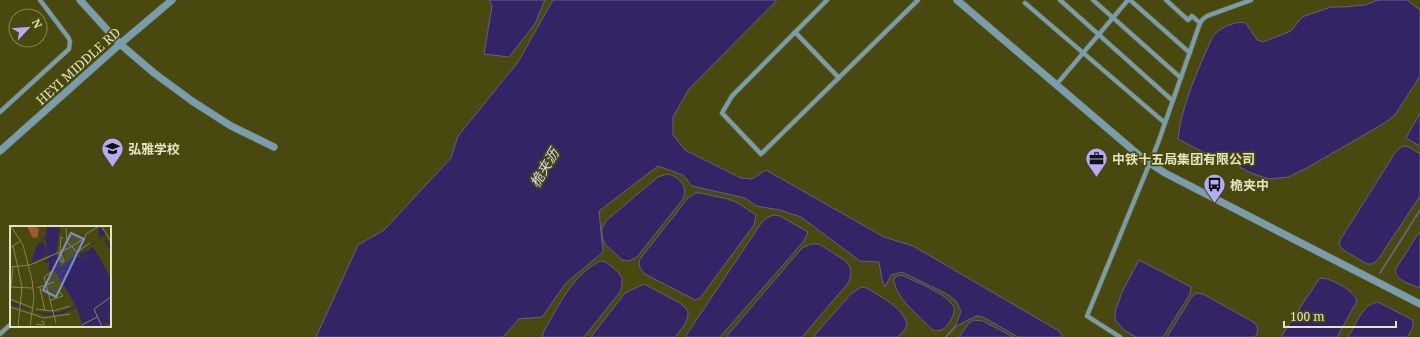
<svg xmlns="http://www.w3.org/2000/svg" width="1420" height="337" font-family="'Noto Serif','Noto Sans SC',serif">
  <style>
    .water { fill: #332565; stroke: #685e80 }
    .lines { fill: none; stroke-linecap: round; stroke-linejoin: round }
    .stream { stroke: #685e80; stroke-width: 2 }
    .minor-casing { stroke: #686731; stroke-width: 5.5 }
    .tertiary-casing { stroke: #686731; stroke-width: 8 }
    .minor { stroke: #789daf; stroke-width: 4 }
    .tertiary { stroke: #789daf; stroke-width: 7 }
    .labels { text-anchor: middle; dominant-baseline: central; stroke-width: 3.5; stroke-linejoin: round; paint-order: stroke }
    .street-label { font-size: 13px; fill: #e2e3bf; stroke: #49480e }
    .poi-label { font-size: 13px; font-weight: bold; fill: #e2e3bf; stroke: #49480e; text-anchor: start }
    .water-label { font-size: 14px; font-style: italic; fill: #d5d2fa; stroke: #49480e }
    .inset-river { fill: none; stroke: #332565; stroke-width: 2 }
    .inset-road { fill: none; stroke: #868655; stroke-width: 1 }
    .view { fill: #7691cd; fill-opacity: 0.15; stroke: #7691cd; stroke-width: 2 }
    .inset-edge { fill: none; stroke: #e2e3bf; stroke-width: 2 }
  </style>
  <rect width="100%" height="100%" fill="#49480e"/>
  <path class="water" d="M489,0h56l-10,24 -26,33 -25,-3 8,-48z
    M553,0h224l-88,89 -16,28v18l12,15 56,28 11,1 14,-9 118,67 29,9 146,85 4,6h-45l-35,-20 -7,-1 -21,11 6,-16 -5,-10 -9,-7 -45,-22 -11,3 -6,12 -3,-7 -3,-18 -19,-1 -59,-44 -21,-7 -24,-4 -11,-8 -53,-12 -9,-11 -25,-9 -59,45 4,41 -37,31 -24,34 -23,2 -16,18h-187l42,-92 26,-15 67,-72 7,-22 60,-74z
    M1378,0h29l13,10v66l-25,39 -9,7 -79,46 -19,9 -19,2 -18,-6 -26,-14 -20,-6 -27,-14c3,-29 15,-57 26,-83 4,-8 6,-16 11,-22 6,-7 23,-14 31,-11l11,17 6,2 28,-11 11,-14 29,-10h13l21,-2z
    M1420,113v33l-14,-8z
    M1405,146l4,1 11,7v42l-43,65 -5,3h-5l-25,-15 -3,-5 1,-4 55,-87 6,-6z
    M667,174c12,2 22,13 16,25l-46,58 -6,3 -4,1 -6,-2 -16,-15 -3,-7v-9l4,-7 8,-7 44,-37z
    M696,193h4l28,6 10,4 18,12 -2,10 -54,73 -5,2 -50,-26c-5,-5 -7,-9 -5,-15l48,-61z
    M774,215l6,1 28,16 -4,9 -84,96h-35l77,-115 6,-5z
    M1420,231v57c-9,-4 -24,-7 -25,-18z
    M811,244h8l27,17 4,6 1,5 -2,10 -47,55h-76l76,-89z
    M1139,260l52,27 -1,7 -27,43h-27l-12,-7 -8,-9 -1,-4v-5l7,-20z
    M600,261l6,1 12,10 4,6v7l-2,7 -36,45h-42l2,-6c15,-26 28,-55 56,-70z
    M900,275l4,1c12,6 46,19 50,32 1,5 -2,10 -5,15 -4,6 -9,9 -16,7 -12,-12 -40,-34 -39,-52z
    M1321,278c10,0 34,13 36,23l-20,36h-56l36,-55z
    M644,284l36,19 8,8c1,11 -7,18 -13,26h-84l34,-44z
    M861,287l6,1c15,10 34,18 40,35l-2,6 -7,8h-85l38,-43z
    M1196,293l7,1 52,29c3,5 4,8 0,14h-88l24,-39z
    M1378,302l33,17c5,6 0,12 -4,18h-59c8,-12 14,-33 30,-35z
    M973,320l10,1 30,16h-54l10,-14z"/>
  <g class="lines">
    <path class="stream" d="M1380,273l40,-63
      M946,337l9,-10"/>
    <defs>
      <path id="minor" d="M827,0l-95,96 -10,17 39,41 157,-154
        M1060,0l113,101
        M1093,0l88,78
        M1130,0l60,53
        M1166,0l22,20 4,-4 8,7
        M1025,3l140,120
        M795,32l44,46
        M1056,85l72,-85
        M0,112l69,-63 1,-8 -2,-4 -28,-37
        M0,334l11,-10
        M1120,337l-33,-21 71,-173 42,-120 3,-4 4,-3 44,-16"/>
      <path id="tertiary" d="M80,0l40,44 34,29 38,28 39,25 43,21
        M957,0l184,157 24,16 255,131
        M0,151l120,-107 52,-44"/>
    </defs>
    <use href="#minor" class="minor-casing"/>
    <use href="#tertiary" class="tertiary-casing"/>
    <use href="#minor" class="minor"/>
    <use href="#tertiary" class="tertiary"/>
  </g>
  <defs>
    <symbol id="school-pin" viewBox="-11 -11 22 30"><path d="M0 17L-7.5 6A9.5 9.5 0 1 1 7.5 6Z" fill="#b5acf9" stroke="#49480e"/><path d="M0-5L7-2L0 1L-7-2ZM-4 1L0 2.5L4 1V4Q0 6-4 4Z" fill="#111"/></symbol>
    <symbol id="office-pin" viewBox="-11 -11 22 30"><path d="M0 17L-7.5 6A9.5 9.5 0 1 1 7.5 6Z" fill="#b5acf9" stroke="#49480e"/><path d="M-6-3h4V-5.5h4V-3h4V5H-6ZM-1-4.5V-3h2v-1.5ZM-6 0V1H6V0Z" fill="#111"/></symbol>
    <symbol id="bus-pin" viewBox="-11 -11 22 30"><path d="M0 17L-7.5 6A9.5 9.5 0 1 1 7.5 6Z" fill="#b5acf9" stroke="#49480e"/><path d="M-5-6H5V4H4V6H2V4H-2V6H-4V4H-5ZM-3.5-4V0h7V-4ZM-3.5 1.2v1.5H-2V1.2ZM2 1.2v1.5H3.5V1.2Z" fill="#111"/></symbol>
  </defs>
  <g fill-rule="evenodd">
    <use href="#school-pin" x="100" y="136" width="25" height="34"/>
    <use href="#office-pin" x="1084" y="146" width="25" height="34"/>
    <use href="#bus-pin" x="1202" y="172" width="25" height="34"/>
  </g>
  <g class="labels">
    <g class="street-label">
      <text transform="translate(78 66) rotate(-42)">HEYI MIDDLE RD</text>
    </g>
    <g class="poi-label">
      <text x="128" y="149">弘雅学校</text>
      <text x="1112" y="159">中铁十五局集团有限公司</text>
      <text x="1230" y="185">桅夹中</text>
    </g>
    <g class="water-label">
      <text transform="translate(544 168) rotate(-59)">桅夹沥</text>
    </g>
  </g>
  <g transform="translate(10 226)">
    <rect width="101" height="101" fill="#49480e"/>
    <path d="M17,0l12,2 -2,10 -5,-1z" fill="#a05a32"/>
    <path d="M37,0l13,1 -4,26 5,13 42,-30 -3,1 -2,-4 2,-7 6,8 -27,20 -1,3 3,2 -1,-5 5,-2 1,3 -4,3 5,-2 10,15 -11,-19 6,-5 19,33v34l-6,-12 2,6 -7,4 4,8 -3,-8 6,-3 4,14 -4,2 -2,-4v6h-22l-6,-20 -16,7 -16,1 -35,-11v-3l25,11 12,1 13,-1 16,-6 -21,-35h-6v-11l-1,3 -3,-1 6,-6 -4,-1 -1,-15 -6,-3 6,1zM34,16l3,14 -16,7 6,-19 3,3 -2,-4z" fill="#332565"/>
    <path class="inset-river" d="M95,13l6,11M83,23l11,18M75,25l11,19M94,42l7,12M85,52l10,21M65,58l11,-5M77,70l4,-2 -4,-7M94,76l7,13M95,94l-4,-8 6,-4"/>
    <path class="inset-road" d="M1,0l12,19 9,35 2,18 -4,29M91,0l10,15M56,2l1,14 10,10 13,-9M75,11l1,-3 13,-8M3,19l9,42 -4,40M0,22l10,-7M49,27l2,9h3l-4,-11 1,-14 2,1M0,41l20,-2 41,-18 15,-10M41,46l-7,5 12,46M0,61l23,1M27,62l17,-6M30,62l5,23M0,71l3,-30M0,73l23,9M41,74l12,-4 -4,-5M0,81l34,11 26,-4M26,83l17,2 17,-5M26,98l8,1v-3l-3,-1M72,99l15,-8M92,101l-8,-18 17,-12"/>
    <path class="view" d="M61,7l13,6 -28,58 -13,-7z"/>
    <rect width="101" height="101" class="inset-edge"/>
  </g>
  <g transform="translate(28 28) rotate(64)"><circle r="19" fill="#49480e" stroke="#868655"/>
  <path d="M0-3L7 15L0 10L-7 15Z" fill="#b5acf9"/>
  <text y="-6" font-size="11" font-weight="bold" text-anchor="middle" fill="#e2e3bf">N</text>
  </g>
  <path d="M1284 321v6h112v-6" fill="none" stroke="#e2e3bf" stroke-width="2"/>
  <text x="1290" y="321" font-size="12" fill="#e2e3bf" stroke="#49480e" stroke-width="3" paint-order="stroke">100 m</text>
</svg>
